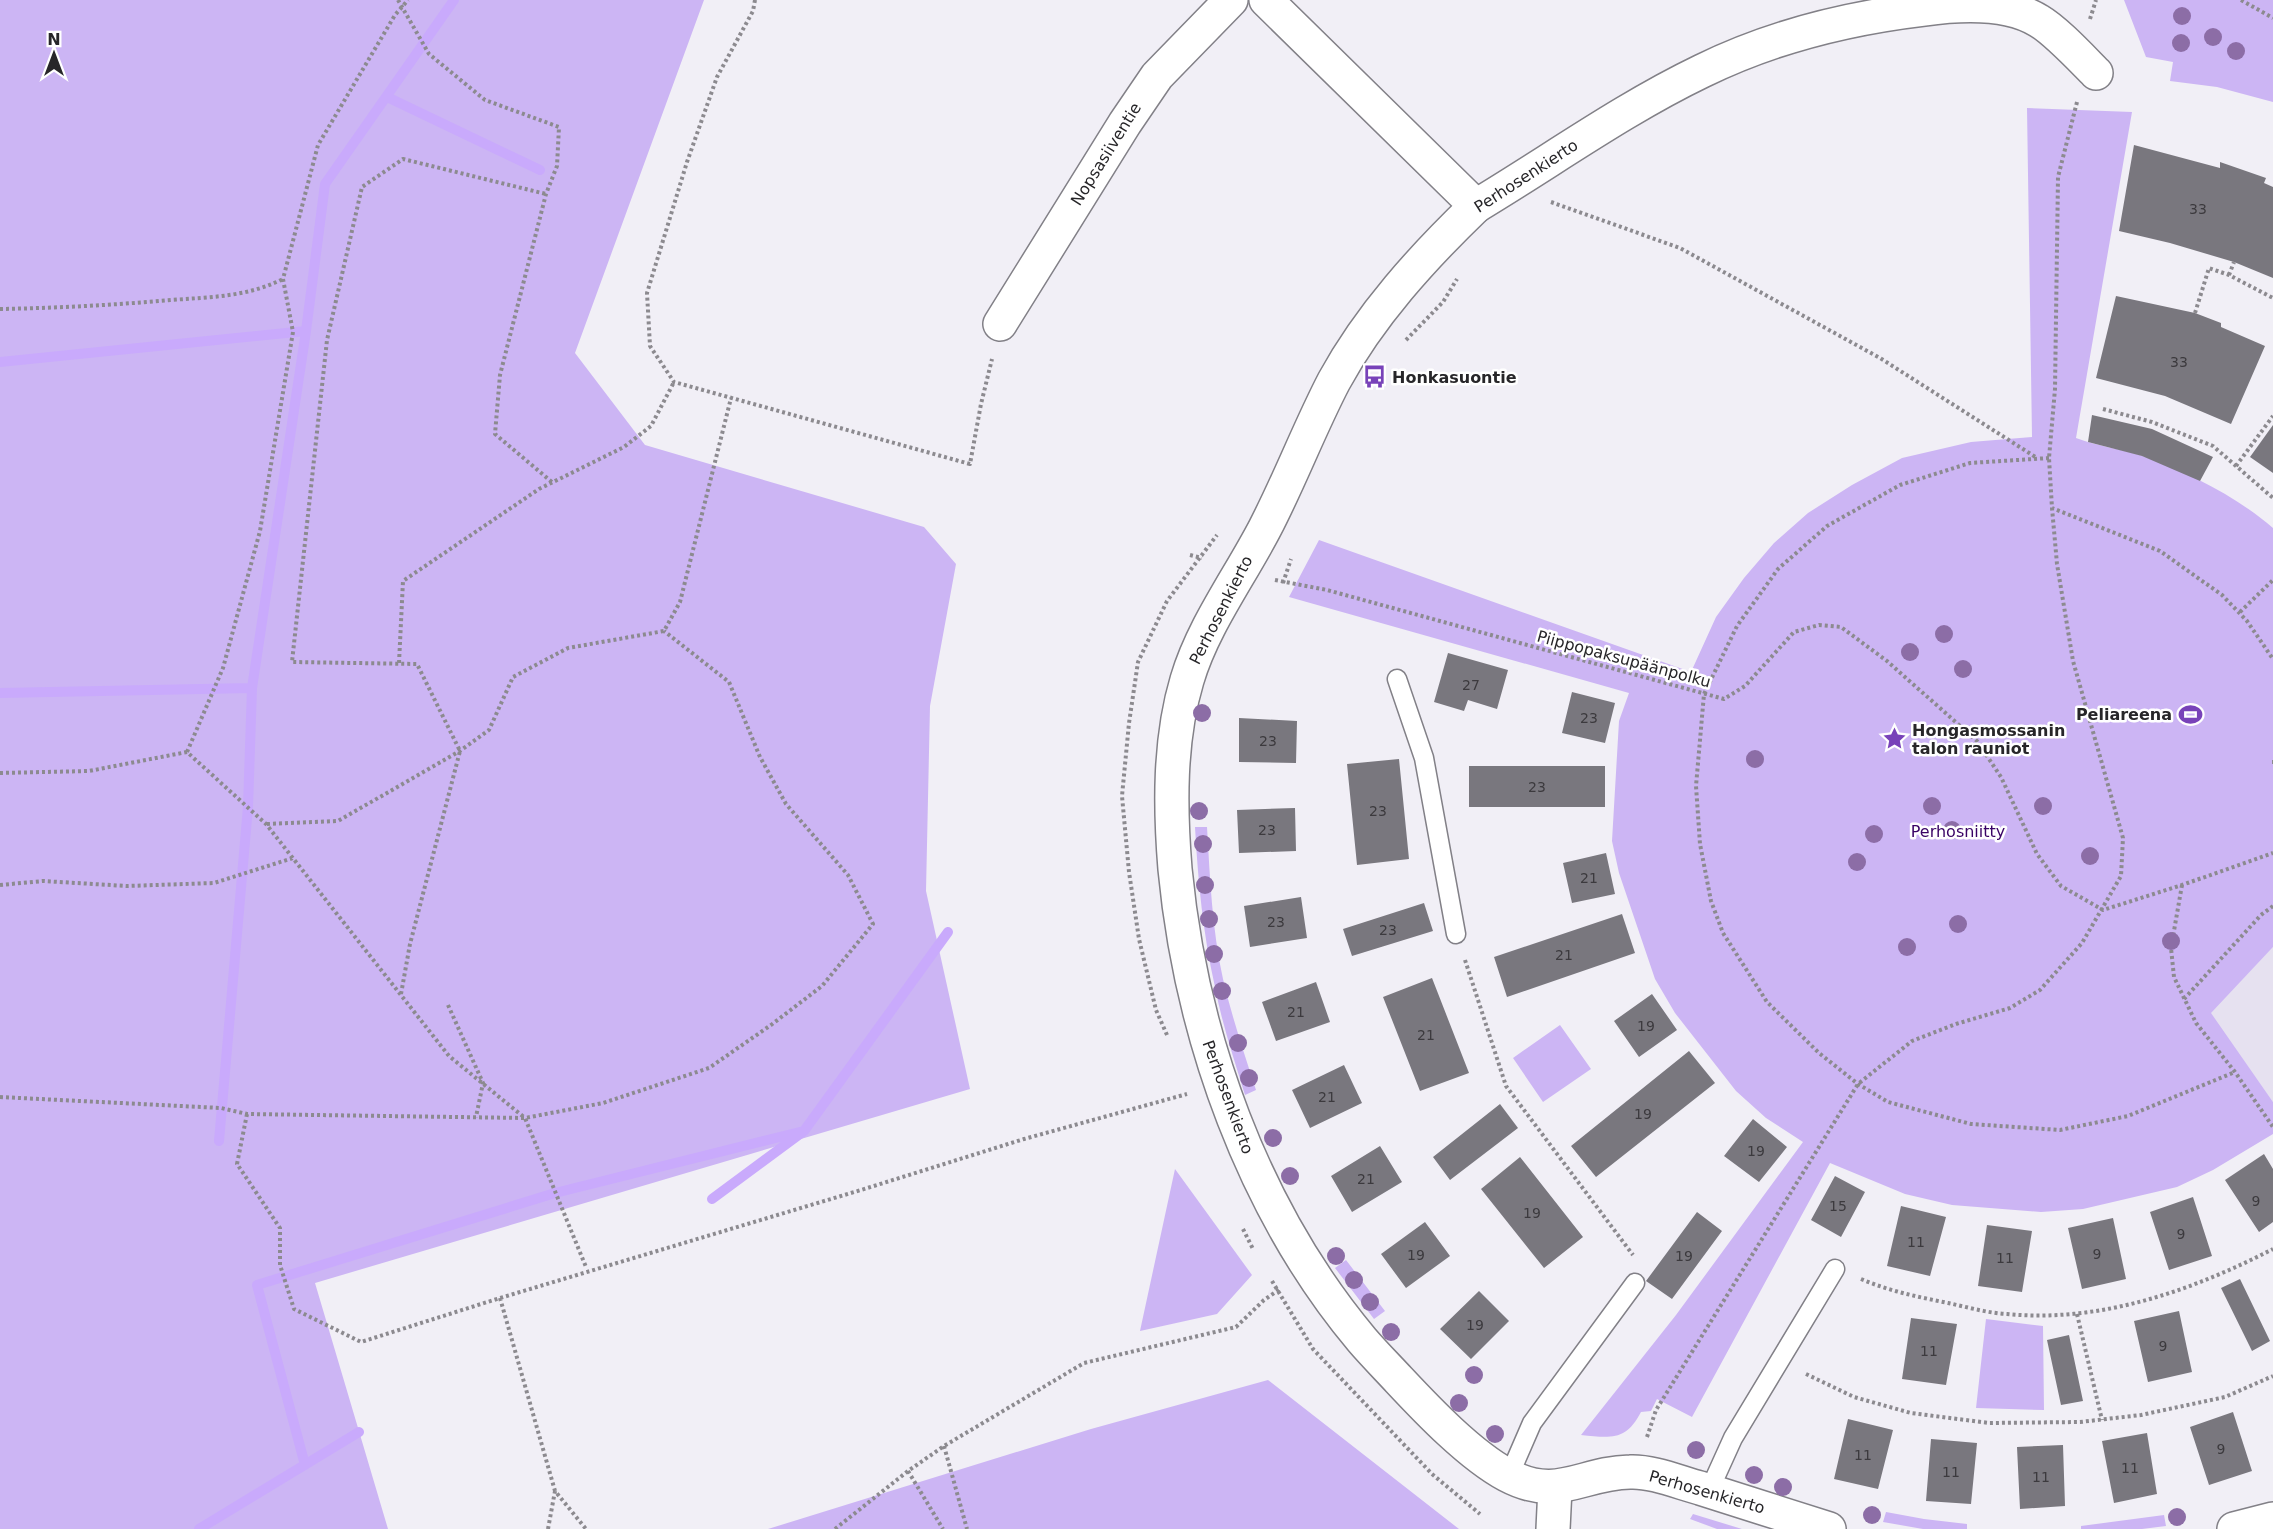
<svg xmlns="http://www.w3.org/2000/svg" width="2273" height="1529" font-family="'DejaVu Sans',sans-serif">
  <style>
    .built { fill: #e6e1f0 }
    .green { fill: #ccb5f4 }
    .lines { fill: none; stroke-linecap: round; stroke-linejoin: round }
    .stream { stroke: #c9aafc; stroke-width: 10 }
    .building { fill: #79777e }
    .service-casing { stroke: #828087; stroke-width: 21 }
    .minor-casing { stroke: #828087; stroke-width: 36 }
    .tertiary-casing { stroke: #828087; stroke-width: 36 }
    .path { stroke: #8c8a8f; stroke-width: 4; stroke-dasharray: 3 3; stroke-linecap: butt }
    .service { stroke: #fff; stroke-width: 18 }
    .minor { stroke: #fff; stroke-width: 33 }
    .tertiary { stroke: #fff; stroke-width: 33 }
    .tree { fill: #8c6da6 }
    .labels { text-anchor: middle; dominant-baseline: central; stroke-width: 5; stroke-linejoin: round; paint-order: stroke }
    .number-label { font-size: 14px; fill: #3c3a3e }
    .street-label { font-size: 16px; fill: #272629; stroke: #fff }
    .poi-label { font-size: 16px; font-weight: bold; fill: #272629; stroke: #fff; text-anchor: start }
    .park-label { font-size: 16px; fill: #390365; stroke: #fff }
  </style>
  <rect width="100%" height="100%" fill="#f1eff6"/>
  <path class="built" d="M2273,947v155l-63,-89z"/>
  <path class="green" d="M0,0h704l-129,353 70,92 279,82 32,37 -26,142 -4,185 44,198 -655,194 73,246h-388z
    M2124,0h149v102l-56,-15 -47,-6 3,-19 -27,-5z
    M2027,108l105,4 -56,326c21,8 45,11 67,18 46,17 93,40 130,72v419l-62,66 62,89v32l-60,36 -36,17 -94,22 -42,3 -89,-7 -47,-11 -75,-31 -138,254 -35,-18 -6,12 -10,1c-15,29 -30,26 -60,23l95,-120 127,-173 -37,-24 -30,-27 -61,-78 -20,-34 -36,-106 -7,-32 7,-120 10,-28 -340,-96 30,-57 372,132 25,-55 28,-39 30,-35 34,-30 44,-28 50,-27 69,-16 61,-5z
    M1195,827h12c3,51 5,102 16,152 9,38 21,74 33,111l-11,5c-11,-36 -23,-71 -30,-108 -12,-53 -17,-106 -20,-160z
    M1560,1025l31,44 -48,33 -30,-44z
    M1175,1169l77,106 -35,39 -77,17z
    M1346,1260l39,51 -11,8 -39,-51z
    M1986,1319l57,7 1,84 -68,-2z
    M1268,1380l191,149h-691l323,-100z
    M1886,1512l38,7 43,5v5h-44l-40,-7z
    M1693,1514l49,15h-25l-27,-10z
    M2164,1515l2,11 -24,3h-61v-3z"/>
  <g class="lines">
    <path class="stream" d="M387,97l153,73
      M0,362l306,-31
      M0,693l252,-5 54,-357 19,-147 129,-184
      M219,1141l29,-334 4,-119
      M712,1199l92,-68 144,-199
      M305,1465l-48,-180 298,-92 249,-62
      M199,1529l160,-97"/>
  </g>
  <path class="building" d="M2134,145l86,23v-6l46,16 -2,5 9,4v91l-39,-16 -64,-19 -51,-12z
    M2116,296l79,17 26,10v4l44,19 -34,78 -66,-28 -69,-18z
    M2092,415l60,14 61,28 -13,24 -58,-25 -54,-14z
    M2273,425v48l-23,-16z
    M1448,653l60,17 -11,39 -29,-9 -4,11 -30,-9z
    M1572,692l43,11 -10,40 -43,-10z
    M1239,718l58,3 -1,42 -57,-1z
    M1399,759l10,100 -52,6 -10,-101z
    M1469,766h136v41h-136z
    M1295,808l1,43 -57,2 -2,-43z
    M1606,853l9,41 -43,9 -9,-40z
    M1301,897l6,41 -57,9 -6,-41z
    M1424,903l9,28 -81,25 -9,-27z
    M1622,914l13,39 -128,44 -13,-40z
    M1432,978l37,95 -49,18 -37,-94z
    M1316,982l14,40 -54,19 -14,-39z
    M1652,994l25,36 -38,27 -25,-36z
    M1689,1051l26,32 -119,94 -25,-31z
    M1344,1065l18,38 -52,25 -18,-38z
    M1500,1104l18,24 -68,52 -17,-23z
    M1753,1119l34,28 -28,35 -35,-26z
    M1380,1146l22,36 -50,30 -21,-36z
    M2264,1154l9,15v53l-14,10 -34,-52z
    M1520,1157l63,80 -39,31 -63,-79z
    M1835,1176l30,16 -24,45 -30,-17z
    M2193,1197l19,59 -43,14 -19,-58z
    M1901,1206l45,11 -16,59 -43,-10z
    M1697,1212l25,19 -50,68 -26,-18z
    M2113,1218l13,61 -44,10 -14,-61z
    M1425,1222l25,34 -44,32 -25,-34z
    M1987,1225l45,6 -10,61 -44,-6z
    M2240,1279l30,62 -18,10 -31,-63z
    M1479,1291l30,30 -38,38 -31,-30z
    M2179,1311l13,61 -44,10 -14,-61z
    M1911,1318l46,6 -11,61 -44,-6z
    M2069,1335l14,66 -22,4 -14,-65z
    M2233,1412l19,59 -43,14 -19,-58z
    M1848,1419l45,11 -15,59 -44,-10z
    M2147,1433l10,61 -43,9 -12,-62z
    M1931,1439l46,4 -6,61 -45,-3z
    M2063,1445l2,61 -45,3 -3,-62z"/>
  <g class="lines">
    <defs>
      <path id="service" d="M1397,679l27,79 32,176
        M1509,1476l23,-53 103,-140
        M1709,1491l24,-53 102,-169"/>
      <path id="minor" d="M1476,206c75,-45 147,-97 226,-135 69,-34 146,-53 222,-62 36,-5 83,-8 115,12 17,10 42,37 57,52
        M1000,324l125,-201 32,-47 74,-76
        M1553,1529l2,-41"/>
      <path id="tertiary" d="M1266,0l210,206c-54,52 -106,109 -142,175 -25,48 -44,99 -69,147 -26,50 -62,98 -78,152 -18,60 -17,128 -12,189 16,167 78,341 187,471 12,14 25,27 37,40 29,31 71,75 108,95 51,27 73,-2 123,-3 22,-1 48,10 70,16 43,14 86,27 129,41
        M2234,1529l39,-10"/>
    </defs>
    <use href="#service" class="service-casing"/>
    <use href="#minor" class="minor-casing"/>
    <use href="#tertiary" class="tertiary-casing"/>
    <path class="path" d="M398,0l31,54 56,46 74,27 -2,39 -11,28 -46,181 -5,59 58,49
      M755,0l-2,11 -36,66 -30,85 -40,131 3,53 24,36 296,82 11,-60 11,-45
      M2241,0l32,18
      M2090,19l6,-19
      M2077,102l-19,75 -3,212 -6,69 3,50 108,43 62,44 25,26 26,38
      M1551,202l129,46 200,110 157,100
      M2229,275l5,-13
      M0,309c57,-1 114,-4 171,-9 40,-3 76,-3 112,-21
      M2195,313l14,-45 20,7 44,23
      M1406,340l37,-38 14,-23
      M2103,409l49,13 61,24 60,52
      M2049,458l-79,5 -70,22 -73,41 -49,43 -41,57 -33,68 -8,92 4,58 11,57 12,32 44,69 52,51 39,31 30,18 83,22 89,6 68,-14 107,-44
      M2236,466l37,-50
      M1190,555l12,3
      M1275,580l52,10 397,109 21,-13 49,-54 25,-7 22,2 46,34 90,80 24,36 36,77 24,32 42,24 79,-25 91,-32
      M1283,583l8,-24
      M2240,612l33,-32
      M399,663l4,-82 136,-92 85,-42 27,-21 23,-44
      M187,752l36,-84 37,-137 33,-199 -10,-53 35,-134 77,-130 13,-15
      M2272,762h1
      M0,773l89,-2 98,-19 79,72 183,232 76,62 61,149
      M267,824l71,-3 122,-70 29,-21 24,-53 55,-29 96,-17 16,-29 51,-204
      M0,885l43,-4 84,5 87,-3 79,-25
      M2182,885l-11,63 3,29 22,46 39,49 38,55
      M1465,960l41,126 127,169
      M401,994l9,-50 50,-193 -43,-87 -125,-2 35,-322 35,-153 41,-28 143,35
      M2184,999l77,-84 12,-9
      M448,1005l35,78 -7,34
      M1167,1035l-11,-25 -17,-71 -10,-67 -7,-76 7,-73 9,-61 29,-61 50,-66
      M0,1097l221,11 26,6 278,4 78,-15 106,-35 62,-43 51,-39 51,-62 -25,-49 -62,-71 -26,-47 -31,-75 -65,-51
      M247,1114l-10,50 43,64v37l14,44 67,33 139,-44 361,-108 163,-51 163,-45
      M1243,1229l10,20
      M1861,1279c28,12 57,18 87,24 19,4 39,10 59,11 93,9 184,-23 266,-65
      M1272,1281l41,68 119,125 48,40
      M500,1298l55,193 31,38
      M2077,1314l25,106
      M1806,1374l48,23 57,16 78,10 91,-1 61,-7 84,-18 48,-21
      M1647,1437l9,-27 202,-326 54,-43 44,-17 54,-16 30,-18 42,-47 39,-67 2,-38 -50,-177 -16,-97 -5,-56
      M944,1446l23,83
      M908,1471l35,58
      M548,1529l7,-38
      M835,1529l73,-58 36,-25 140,-83 152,-36 28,-27 16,-11"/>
    <use href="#service" class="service"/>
    <use href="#minor" class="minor"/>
    <use href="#tertiary" class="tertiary"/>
  </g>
  <g class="tree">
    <circle cx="2182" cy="16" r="9"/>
    <circle cx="2213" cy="37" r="9"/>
    <circle cx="2181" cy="43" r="9"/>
    <circle cx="2236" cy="51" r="9"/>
    <circle cx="1944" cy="634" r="9"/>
    <circle cx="1910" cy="652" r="9"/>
    <circle cx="1963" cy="669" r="9"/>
    <circle cx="1202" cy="713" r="9"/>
    <circle cx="1755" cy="759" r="9"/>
    <circle cx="1932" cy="806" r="9"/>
    <circle cx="2043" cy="806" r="9"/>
    <circle cx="1199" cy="811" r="9"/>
    <circle cx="1952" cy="830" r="9"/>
    <circle cx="1874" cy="834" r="9"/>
    <circle cx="1203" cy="844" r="9"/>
    <circle cx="2090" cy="856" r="9"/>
    <circle cx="1857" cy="862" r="9"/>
    <circle cx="1205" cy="885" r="9"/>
    <circle cx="1209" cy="919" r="9"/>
    <circle cx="1958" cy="924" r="9"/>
    <circle cx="2171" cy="941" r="9"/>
    <circle cx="1907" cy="947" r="9"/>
    <circle cx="1214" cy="954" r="9"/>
    <circle cx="1222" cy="991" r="9"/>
    <circle cx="1238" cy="1043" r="9"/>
    <circle cx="1249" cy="1078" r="9"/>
    <circle cx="1273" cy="1138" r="9"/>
    <circle cx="1290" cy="1176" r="9"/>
    <circle cx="1336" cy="1256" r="9"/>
    <circle cx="1354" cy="1280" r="9"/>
    <circle cx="1370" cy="1302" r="9"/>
    <circle cx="1391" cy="1332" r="9"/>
    <circle cx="1474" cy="1375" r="9"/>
    <circle cx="1459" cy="1403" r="9"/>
    <circle cx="1495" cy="1434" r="9"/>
    <circle cx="1696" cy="1450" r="9"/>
    <circle cx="1754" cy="1475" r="9"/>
    <circle cx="1783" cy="1487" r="9"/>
    <circle cx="1872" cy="1515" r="9"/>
    <circle cx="2177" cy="1517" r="9"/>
  </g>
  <defs>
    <symbol id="bus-bare" viewBox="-9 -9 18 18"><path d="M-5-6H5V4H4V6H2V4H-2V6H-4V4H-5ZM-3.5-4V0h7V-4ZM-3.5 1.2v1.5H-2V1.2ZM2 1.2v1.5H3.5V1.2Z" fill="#7842b9" stroke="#fff" stroke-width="2.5" paint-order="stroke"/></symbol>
    <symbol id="stadium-bare" viewBox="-9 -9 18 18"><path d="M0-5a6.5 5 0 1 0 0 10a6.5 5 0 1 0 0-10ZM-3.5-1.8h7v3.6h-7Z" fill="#7842b9" stroke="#fff" stroke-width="2.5" paint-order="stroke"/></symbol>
    <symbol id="sight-bare" viewBox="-9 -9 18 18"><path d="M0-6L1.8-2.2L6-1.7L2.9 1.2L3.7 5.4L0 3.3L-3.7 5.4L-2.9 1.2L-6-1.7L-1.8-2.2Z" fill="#7842b9" stroke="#fff" stroke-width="2.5" paint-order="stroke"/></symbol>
  </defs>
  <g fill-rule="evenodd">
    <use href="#bus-bare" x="1358" y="360" width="33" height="33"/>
    <use href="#stadium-bare" x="2174" y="698" width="33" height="33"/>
    <use href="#sight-bare" x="1878" y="722" width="33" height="33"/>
  </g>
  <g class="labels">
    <g class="number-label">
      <text x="2198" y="209">33</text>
      <text x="2179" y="362">33</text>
      <text x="1471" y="685">27</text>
      <text x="1589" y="718">23</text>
      <text x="1268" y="741">23</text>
      <text x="1537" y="787">23</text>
      <text x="1378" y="811">23</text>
      <text x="1267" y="830">23</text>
      <text x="1589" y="878">21</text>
      <text x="1276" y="922">23</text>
      <text x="1388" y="930">23</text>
      <text x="1564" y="955">21</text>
      <text x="1296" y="1012">21</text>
      <text x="1646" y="1026">19</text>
      <text x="1426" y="1035">21</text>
      <text x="1327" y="1097">21</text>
      <text x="1643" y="1114">19</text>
      <text x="1756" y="1151">19</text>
      <text x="1366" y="1179">21</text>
      <text x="2256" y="1201">9</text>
      <text x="1838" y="1206">15</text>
      <text x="1532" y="1213">19</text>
      <text x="2181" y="1234">9</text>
      <text x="1916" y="1242">11</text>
      <text x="2097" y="1254">9</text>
      <text x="1416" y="1255">19</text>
      <text x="1684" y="1256">19</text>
      <text x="2005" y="1258">11</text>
      <text x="1475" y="1325">19</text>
      <text x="2163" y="1346">9</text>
      <text x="1929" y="1351">11</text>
      <text x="2221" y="1449">9</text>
      <text x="1863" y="1455">11</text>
      <text x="2130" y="1468">11</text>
      <text x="1951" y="1472">11</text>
      <text x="2041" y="1477">11</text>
    </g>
    <g class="street-label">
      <text transform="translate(1106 154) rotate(-58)">Nopsasiiventie</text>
      <text transform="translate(1526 176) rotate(-33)">Perhosenkierto</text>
      <text transform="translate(1221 610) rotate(-63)">Perhosenkierto</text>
      <text transform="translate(1624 659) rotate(15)">Piippopaksupäänpolku</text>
      <text transform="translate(1228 1097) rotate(70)">Perhosenkierto</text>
      <text transform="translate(1707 1492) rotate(16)">Perhosenkierto</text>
    </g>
    <g class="poi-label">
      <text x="1392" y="377">Honkasuontie</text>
      <text x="2172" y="714" text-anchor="end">Peliareena</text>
      <text x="1912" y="730">Hongasmossanin<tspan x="1912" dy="18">talon rauniot</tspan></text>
    </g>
    <g class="park-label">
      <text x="1958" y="831">Perhosniitty</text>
    </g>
  </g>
  <g transform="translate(54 54)" stroke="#ffffff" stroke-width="4.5" paint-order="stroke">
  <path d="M0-4.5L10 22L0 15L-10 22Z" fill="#272629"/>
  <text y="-9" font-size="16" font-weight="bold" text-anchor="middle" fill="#272629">N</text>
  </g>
</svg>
